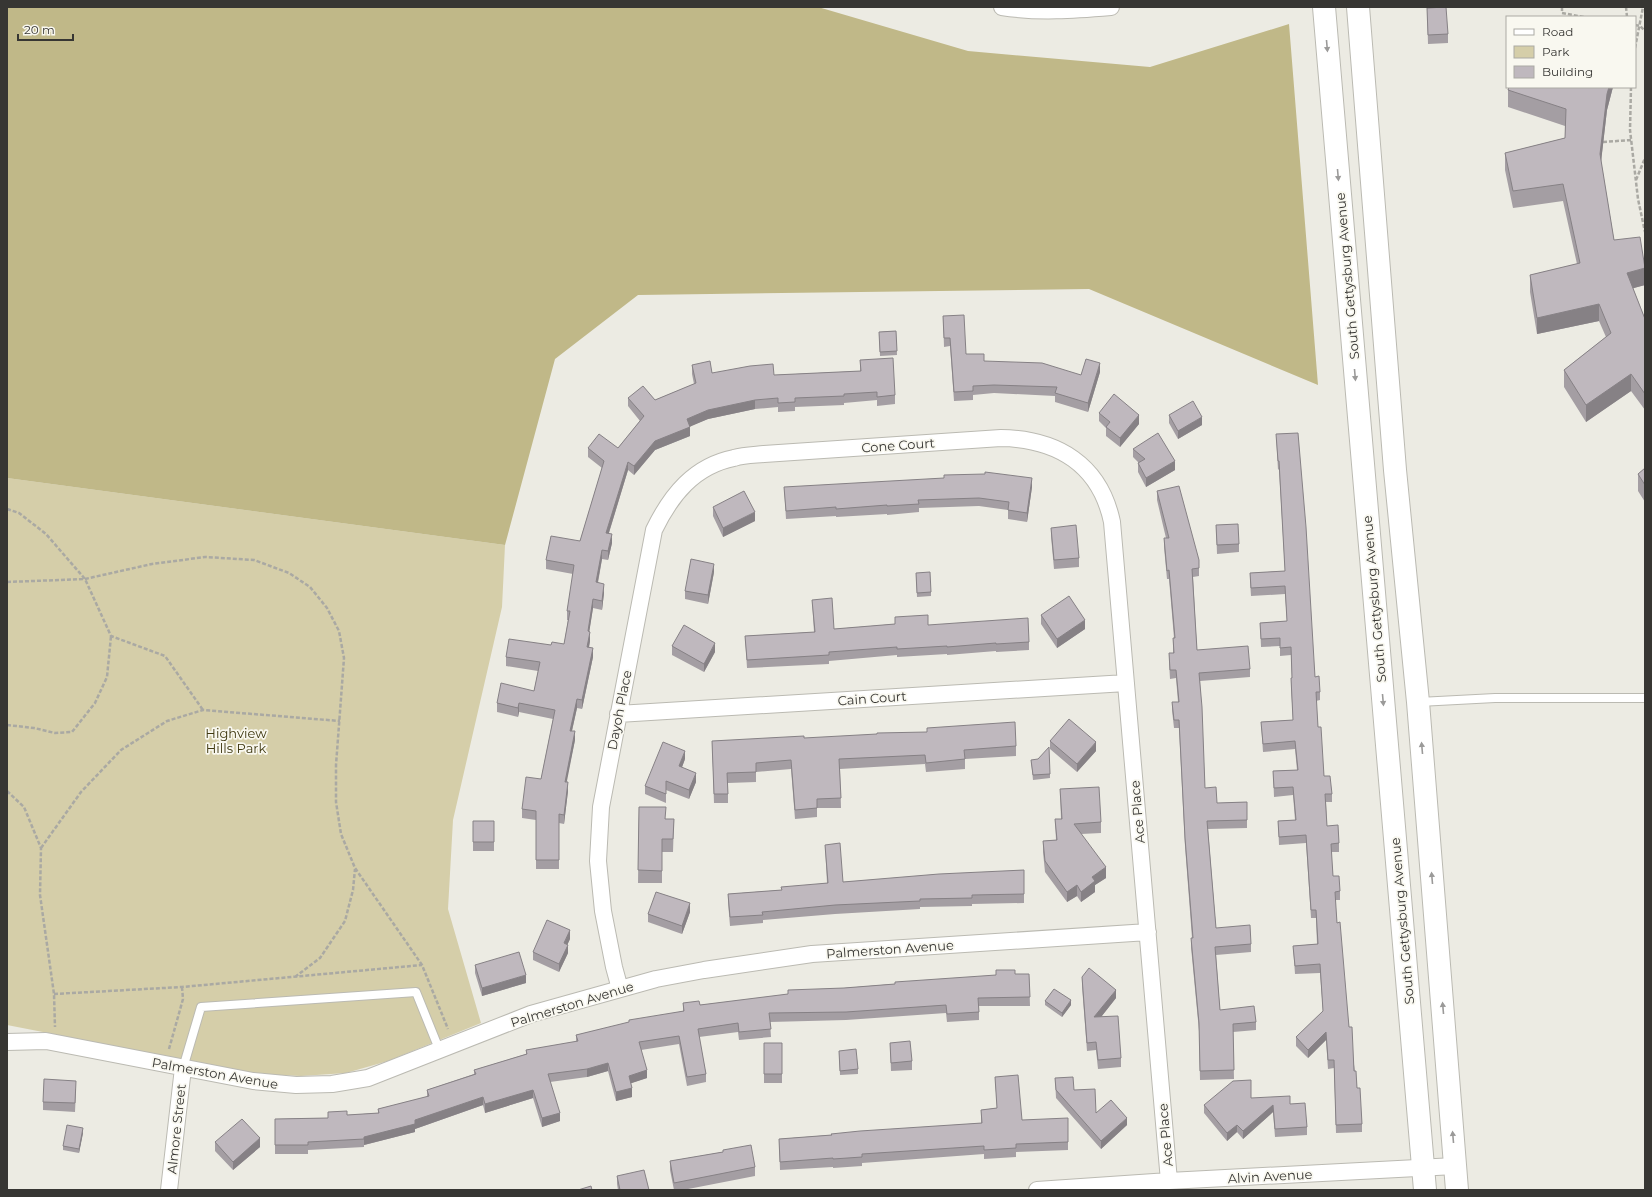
<svg xmlns="http://www.w3.org/2000/svg" width="1652" height="1197" font-family="Montserrat,sans-serif">
  <style>
    .green { fill: #d5cea9 }
    .forest { fill: #c0b888 }
    .lines { fill: none; stroke-linecap: round; stroke-linejoin: round }
    .lane-casing { stroke: #bbbab2; stroke-width: 10 }
    .street-casing { stroke: #bbbab2; stroke-width: 18 }
    .secondary-casing { stroke: #bbbab2; stroke-width: 24 }
    .path { stroke: #aaa9a3; stroke-width: 2.5; stroke-dasharray: 4 2; stroke-linecap: butt }
    .lane { stroke: #fff; stroke-width: 8 }
    .street { stroke: #fff; stroke-width: 16 }
    .secondary { stroke: #fff; stroke-width: 22 }
    .wall { fill: #a49ea3 }
    .shaded-wall { fill: #868185 }
    .building { fill: #bfb8be; stroke: #868185 }
    .oneway { fill: #9b9a99 }
    .labels { text-anchor: middle; dominant-baseline: central; stroke-width: 3.5; stroke-linejoin: round; paint-order: stroke }
    .street-label { font-size: 13px; fill: #373633; stroke: #f9f8f0 }
    .park-label { font-size: 13px; fill: #3e370f; stroke: #f9f8f0 }
  </style>
  <rect width="100%" height="100%" fill="#ecebe3"/>
  <path class="green" d="M7,478l498,67 -3,62 -49,213 -5,89 33,114 -93,38 -42,12 -45,3 -43,-2 -251,-49z"/>
  <path class="forest" d="M7,7h811l150,44 182,16 139,-43 29,361 -229,-96 -451,6 -83,64 -50,186 -498,-67z"/>
  <g class="lines">
    <defs>
      <path id="lane" d="M1419,702l76,-4h150
        M183,1068l18,-61 215,-15 23,57"/>
      <path id="street" d="M1002,7c36,6 73,3 109,0
        M618,714l508,-31
        M620,989l-6,-22 -11,-56 -5,-50 3,-54 53,-277c17,-35 40,-64 80,-72 10,-3 20,-3 30,-4l237,-16c57,1 99,27 111,84l57,659
        M7,1042l39,-1 207,40 43,4 36,-1 36,-6 163,-64 125,-35 48,-9 108,-16 336,-22
        M169,1190l14,-122
        M1037,1190l132,-9 286,-15"/>
      <path id="secondary" d="M1324,7l101,1183
        M1358,7l37,463 23,232 39,488"/>
    </defs>
    <use href="#lane" class="lane-casing"/>
    <use href="#street" class="street-casing"/>
    <use href="#secondary" class="secondary-casing"/>
    <path class="path" d="M1562,7v6l22,4
      M1626,7l1,10
      M1635,25l5,1 5,5
      M1635,48l8,-41
      M1631,87l-1,43 8,69 7,33
      M1603,142l28,-2
      M1636,180l9,-22
      M7,509l12,4 27,21 39,45 26,57 54,20 38,54
      M7,582l78,-3 67,-15 53,-7 49,3 35,13 21,14 17,21 12,23 5,27 -8,107v37l5,32 14,34 67,97 26,64
      M7,725l27,3 21,5 17,-1 23,-29 12,-26 4,-41
      M7,791l17,16 17,41 -1,47 14,99 1,33
      M41,848l40,-56 40,-42 46,-29 36,-11 137,11
      M295,977l25,-19 25,-37 8,-31 2,-21
      M54,994l128,-7 240,-22
      M169,1049l14,-50 -1,-12"/>
    <use href="#lane" class="lane"/>
    <use href="#street" class="street"/>
    <use href="#secondary" class="secondary"/>
  </g>
  <path class="wall" d="M1427,8l21,26v9l-20,1z
    M1509,87h104l-6,23 -6,51 13,79 31,45 -12,3 12,31v91l-14,-19 -45,31 -22,-35v-17l42,-33 -7,-16 -62,13 -7,-42v-17l47,-11 -14,-63 -50,7 -8,-38v-17l60,-15v-12l-57,-19v-17z
    M943,316l23,38 18,7 97,14 19,-3 -12,40 -33,-10v-6l-61,-3 -21,2v5l-19,1 -4,-55 -6,1z
    M896,331l1,24 -17,1 -1,-24z
    M860,360l35,35v9l-18,2v-6l-33,3v2l-49,2v4l-17,1v-5l-23,2 -47,10 -18,7v10l-35,14 -21,25 -6,-5 -19,63 3,10 -4,17 -6,-1 -4,24 6,10 -2,17 -9,-2 -4,24 1,9 -1,7 4,9 -11,52 -5,-1 -5,23 3,9 -9,42 2,9 -4,33 -5,-1v46h-23v-49l-14,-2v-9l19,-30 12,-60 -34,-7 -1,5 -21,-5v-9l37,-12 4,-20 -32,-5v-9l45,-12 13,-1 4,-24h-1v-9l6,-37 -27,-5v-9l34,-19 22,-73 -14,-11v-9h30l22,-27 -12,-15v-8l27,2 39,-16 -2,-10v-9l20,8 62,2 86,-4z
    M1099,413l40,11 -19,23 -14,-11v-8l-7,-7z
    M1169,415l33,10 -24,14 -9,-16z
    M1276,434l39,243 5,15v8l-4,1 2,26 6,49 8,18v8h-6l1,24 12,17v9h-8l2,24 7,15v9h-5l2,23 12,104 13,97v8l-26,1 -2,-65 -6,1 -2,-29 -18,18 -12,-12v-9l27,-26 -3,-38 -25,1 -2,-28 24,-2 -1,-26h-5l-5,-75 -27,2 -1,-24 17,-1 -2,-25 -19,2 -1,-26 24,-1 -2,-21 -32,3 -2,-30 32,-2 -2,-33v-9h1l-1,-23 -11,1v-10l-19,1 -1,-24 27,-2 -2,-27 -34,2 -1,-15v-8l35,-2 -6,-102 -1,1z
    M1133,449l42,21 -29,17 -8,-15v-9h1l-6,-6z
    M1645,468v34l-7,-11v-17z
    M784,487h248l-5,35 -19,-3v-9l-29,-4 -60,2v4l-32,3v-1l-51,3v-1l-50,3z
    M1157,491l42,77v8l-6,1 4,73 53,19v8l-50,4 5,107 12,15 30,-1v26l-39,1 8,99 35,16v8l-35,3 4,55 36,12v8l-23,2 1,47 -34,1 -1,-49 -8,-84v-9h1l-7,-92 -6,-118h-5l-2,-18v-8h6l-2,-24 -6,1 -1,-17v-9h4v-15h1l-5,-59h-2l-3,-32v-9h2l-9,-38z
    M713,507l42,14 -32,16 -10,-21z
    M1216,525l23,19v8l-22,2z
    M1051,528l28,30v9l-25,2 -3,-33z
    M714,572l-6,32 -23,-5v-8z
    M916,573l15,19v4l-14,1z
    M812,600l22,29 61,-5v-7l33,8 101,17v8l-33,2v-1l-49,4v-1l-50,3v-2l-68,6v3l-82,4 -2,-32 69,-4z
    M1041,615l44,14 -28,19 -16,-24z
    M672,646l43,6 -11,20 -32,-17z
    M804,738l212,8v10l-51,3v10l-39,3 -1,-8 -85,5 1,39h-24v9l-22,2 -4,-50 -35,3v10l-28,1v20h-14l-2,-62z
    M1050,741l46,10 -19,21 -27,-23z
    M685,759l-3,8 14,15 -7,17 -23,-9v13l-21,-9v-8z
    M1031,760l19,14v4l-17,2z
    M1060,789l41,33v11l-20,1 25,44 -11,7v7l-14,10 -4,-6 -10,6 -22,-30 -2,-20v-11l13,-1 -1,-21h6z
    M639,807l27,12h8l-1,33h-11v31h-24z
    M473,821h21v30h-21z
    M825,845l18,37 181,-12v33l-52,1v2l-52,1v2l-85,5 -72,6v3l-33,3 -2,-24v-8l53,-4 46,-7z
    M690,912l-8,22 -34,-12v-8z
    M570,939l-3,6 1,8 -9,19 -26,-12v-8z
    M475,965l51,18 -44,13 -7,-23z
    M1015,974h14l1,32h-51v14l-32,2 -1,-9 -100,7 -76,2 1,15 -32,3 -1,-8 -39,5 7,37v8l-19,4 -8,-42 -38,6 6,28 -16,5 1,14 -16,4 -8,-30 -21,6 -37,5 10,39 -18,6 -9,-29 -48,15 -2,-8 -68,24v3l-51,13v2l-56,3v4h-33v-35l53,-1v-6l19,3 31,-2v-4l49,-12v-7l47,-16v-4l52,-16v-4l50,-8v-7l107,-24v-8l17,2 144,-17z
    M1082,977l34,21 -15,19 20,41v9l-23,2 -2,-19 -9,1 -5,-65z
    M1045,1001l26,4 -9,12 -17,-12z
    M764,1043h18v40h-18z
    M890,1043l22,18v9l-21,1z
    M839,1051l19,18v5l-18,1z
    M995,1077l27,43 46,22v8l-52,2v5l-32,2v-5l-122,9v3l-29,2v-1l-53,3 -1,-31 202,-16v-13l16,-2z
    M1055,1078l19,12 22,23 31,12 -26,24 -45,-51z
    M76,1089l-1,23 -32,-2v-8z
    M1251,1098l39,6 17,23v8l-32,2 -2,-25 -30,27 -6,-7 -10,9 -23,-28v-8z
    M83,1133l-4,20 -16,-3v-4z
    M215,1142l45,5 -27,23 -18,-19z
    M723,1150l32,17v9l-72,14h-9l-4,-20v-9l53,-9z
    M617,1176l32,14h-31l-1,-6z"/>
  <path class="shaded-wall" d="M1609,87h4l-6,23 -7,61v-17l7,-60z
    M1645,268v17l-18,5v-17z
    M1599,304v17l-62,13v-16z
    M1100,363v9l-12,40v-9z
    M1631,374v17l-45,31v-17z
    M755,400v9l-47,10 -21,9v-9l21,-9z
    M1139,415v9l-19,23v-9z
    M1202,417v8l-24,14v-8z
    M690,427v9l-35,14 -21,25v-9l21,-25z
    M1175,461v9l-29,17v-9z
    M628,462v8l-22,72v-9z
    M1032,478v9l-5,35v-9z
    M755,512v9l-32,16v-9z
    M612,534v9l-4,17v-9z
    M602,550v9l-6,32v-9z
    M714,564v8l-6,32v-9z
    M604,584v9l-2,17v-9z
    M593,599v9l-5,32v-9z
    M1085,620v9l-28,19v-9z
    M590,632v9l-3,15v-9z
    M715,643v9l-11,20v-8z
    M593,648v9l-11,52v-9z
    M577,699v9l-7,31v-8z
    M519,703v9l-1,5v-9z
    M575,731v9l-10,51v-9z
    M1096,742v9l-19,21v-8z
    M685,751v8l-6,16v-9z
    M696,773v9l-7,17v-9z
    M568,782v9l-4,33v-9z
    M1106,867v11l-11,7v7l-14,10v-10l11,-15z
    M1077,885v11l-10,6v-10z
    M690,903v9l-8,22v-8z
    M570,930v9l-6,13v-9z
    M568,945v8l-9,19v-8z
    M526,975v8l-44,13v-8z
    M1116,990v8l-22,28v-9z
    M1071,1000v5l-9,12v-4z
    M1326,1032v8l-18,18v-8z
    M608,1063v8l-21,6v-8z
    M647,1070v8l-18,6v-8z
    M632,1088v9l-16,4v-9z
    M533,1090v8l-48,15v-9z
    M483,1097v8l-68,24v3l-51,13v-8l51,-17z
    M1273,1105v7l-30,27v-8z
    M560,1113v8l-18,6v-9z
    M1127,1118v7l-26,24v-8z
    M1237,1125v7l-10,9v-8z
    M83,1128v5l-4,20v-4z
    M260,1138v9l-27,23v-8z"/>
  <path class="building" d="M1446,7l2,27 -20,1 -1,-27z
    M1509,87h100l-2,7 -7,60 14,86 26,-3 5,31 -18,5 18,46v75l-14,-20 -45,31 -22,-35 47,-37 -12,-29 -62,14 -7,-43 50,-12 -17,-79 -50,7 -8,-38 60,-15 1,-29 -58,-19z
    M964,315l2,39h18v7l58,2 39,12 5,-16 14,4 -12,40 -33,-10 2,-6 -63,-2 -21,1v5l-19,1 -4,-54h-6l-1,-22z
    M896,331l1,20 -17,1 -1,-20z
    M893,358l2,37 -18,2v-5l-33,2v2l-49,2v4l-17,1v-5l-23,2 -47,10 -21,9 3,8 -35,14 -21,25 -6,-4 -22,71 6,1 -4,17 -6,-1 -6,32 8,2 -2,17 -9,-2 -5,32 2,1 -3,15 6,1 -11,52 -5,-1 -7,32h5l-10,51h3l-4,33 -5,-1v46h-23v-49l-14,-2 4,-32 15,2 14,-69 -36,-7 -1,5 -21,-5 4,-20 33,8 6,-29 -34,-5 3,-18 42,6 1,-3 12,2 6,-33h-3l7,-46 -28,-5 5,-24 29,5 24,-80 -16,-13 11,-14 19,14 26,-32 -16,-18 15,-12 12,14 41,-17 -4,-18 18,-4 2,12 38,-7 23,-2 1,11 87,-4 -1,-11z
    M1114,394l25,21 -19,23 -14,-11 4,-5 -11,-9z
    M1193,401l9,16 -24,14 -9,-16z
    M1158,433l17,28 -29,17 -8,-15 7,-4 -12,-10z
    M1298,433l8,94 9,150 4,-1 1,16h-4l2,35h3l3,49h6l2,18h-7l2,32 11,-1 1,18 -8,1 2,32h6l1,15 -5,1 2,31 3,-1 9,105h3l2,44h2l1,17h3l2,36 -26,1 -2,-65h-6l-2,-28 -18,18 -12,-13 27,-26 -3,-47 -25,2 -2,-20 25,-2 -2,-34h-5l-5,-75 -27,2 -1,-16 18,-1 -3,-33 -19,1 -1,-17 25,-1 -3,-29 -32,3 -2,-22 32,-2 -2,-42h1l-1,-31 -11,1v-10l-19,1 -1,-16 27,-2 -2,-35 -34,2 -1,-15 35,-2 -6,-110h-1l-2,-27z
    M1645,468v17l-7,-11z
    M985,472l47,6 -5,35 -19,-3 1,-8 -30,-4 -61,2 1,4 -32,2v-1l-51,4v-2l-50,4 -2,-24 160,-9v-3l41,-1z
    M1179,486l20,74v8l-7,1 5,81 51,-4 2,23 -51,4 3,34 3,81 11,-1 1,16 30,-1v18l-40,1 9,107 34,-3 1,19 -36,3 5,63 34,-4 2,16 -23,2 1,46 -34,1 -1,-48 -8,-85h2l-8,-100 -6,-118h-5l-2,-18h7l-3,-32h-6l-1,-17h5l-1,-15h2l-6,-68 -2,1 -3,-33h5l-12,-47z
    M744,491l11,21 -32,16 -10,-21z
    M1238,524l1,20 -22,1 -1,-20z
    M1076,525l3,33 -25,2 -3,-32z
    M691,559l23,5 -6,31 -23,-4z
    M930,572l1,20 -14,1 -1,-20z
    M1069,596l16,24 -28,19 -16,-24z
    M832,598l2,31 61,-5v-7l33,-2v10l100,-7 1,24 -33,2v-1l-49,4v-1l-50,3v-2l-68,5v3l-82,5 -2,-24 70,-4 -3,-32z
    M684,625l31,18 -11,21 -32,-18z
    M1069,719l27,23 -19,22 -27,-23z
    M1015,722l1,24 -52,4 1,9 -39,4 -1,-8 -86,4 2,39 -24,1v9l-22,2 -4,-50 -35,3v9l-29,1 1,21h-14l-2,-53 92,-5v2l73,-4v-1l50,-1v-4z
    M663,742l22,9 -6,15 17,7 -7,17 -23,-9v13l-21,-8z
    M1049,747l1,27 -17,1 -2,-15 7,-1z
    M1099,787l2,35 -27,2 32,43 -14,10 3,4 -14,11 -4,-7 -10,7 -22,-31 -2,-20 14,-1 -2,-21h7l-2,-30z
    M639,807h27l-1,12h9l-1,20h-11v32l-24,-1z
    M473,821h21v21h-21z
    M840,843l3,39 96,-8 85,-4v24l-52,1v3l-52,1v2l-85,4 -73,7 1,3 -33,2 -2,-23 54,-4 -1,-3 47,-4 -3,-38z
    M656,892l34,11 -8,23 -34,-12z
    M547,920l23,10 -6,13 4,2 -9,19 -26,-12z
    M519,952l7,23 -44,13 -7,-23z
    M1089,968l27,22 -22,27 24,-1 3,42 -23,2 -2,-18 -9,1 -5,-66z
    M996,970h19v4h14l1,23 -52,1 1,14 -32,2 -1,-9 -100,7 -77,1 2,16 -32,3 -1,-9 -40,6 8,45 -19,3 -8,-41 -40,6 8,28 -18,6 3,12 -16,4 -8,-29 -21,6 -39,5 12,39 -18,5 -9,-28 -48,14 -2,-7 -68,23v4l-51,13v2l-56,3v3h-33v-26l53,-1v-6l19,-1v4l32,-2 -1,-4 51,-13 -2,-6 49,-16 -2,-4 53,-16 -1,-4 52,-9 -2,-6 53,-13v-2l55,-9 -1,-8 16,-2 1,4 88,-11v-4l56,-2 51,-4v-2l101,-7z
    M1054,989l17,11 -9,13 -17,-12z
    M910,1041l2,20 -21,2 -1,-20z
    M764,1043h18v31h-18z
    M856,1049l2,20 -18,2 -1,-20z
    M1018,1075l4,45 46,-2v24l-52,2v4l-32,2v-4l-122,8v3l-29,2v-1l-53,4 -1,-23 53,-4 -1,-1 29,-3 122,-8 -1,-13 16,-2 -2,-31z
    M1073,1077l1,13 21,-1 1,24 15,-13 16,18 -26,23 -45,-51 -1,-12z
    M44,1079l32,2 -1,22 -32,-1z
    M1251,1080v18l39,-2v8l15,-1 2,24 -32,2 -2,-24 -30,26 -6,-6 -10,8 -23,-28 29,-24z
    M242,1119l18,19 -27,24 -18,-20z
    M67,1125l16,3 -4,21 -16,-3z
    M751,1145l4,22 -81,16 -4,-22 53,-9v-2z
    M644,1170l5,20h-29l-3,-14z
    M591,1186l1,4h-14z"/>
  <defs><path id="oneway-solid" d="M-6-.8H1V-3.2L6.5 0L1 3.2V.8H-6Z"/></defs>
  <g class="oneway">
    <use href="#oneway-solid" transform="translate(1327 46) rotate(85)"/>
    <use href="#oneway-solid" transform="translate(1338 175) rotate(85)"/>
    <use href="#oneway-solid" transform="translate(1355 375) rotate(85)"/>
    <use href="#oneway-solid" transform="translate(1383 700) rotate(85)"/>
    <use href="#oneway-solid" transform="translate(1422 748) rotate(-95)"/>
    <use href="#oneway-solid" transform="translate(1432 878) rotate(-95)"/>
    <use href="#oneway-solid" transform="translate(1443 1008) rotate(-95)"/>
    <use href="#oneway-solid" transform="translate(1453 1137) rotate(-95)"/>
  </g>
  <g class="labels">
    <g class="street-label">
      <text transform="translate(1347 276) rotate(-95)">South Gettysburg Avenue</text>
      <text transform="translate(898 445) rotate(-4)">Cone Court</text>
      <text transform="translate(1374 599) rotate(-95)">South Gettysburg Avenue</text>
      <text transform="translate(872 698) rotate(-4)">Cain Court</text>
      <text transform="translate(619 710) rotate(-79)">Dayoh Place</text>
      <text transform="translate(1137 812) rotate(-95)">Ace Place</text>
      <text transform="translate(1402 921) rotate(-95)">South Gettysburg Avenue</text>
      <text transform="translate(890 949) rotate(-4)">Palmerston Avenue</text>
      <text transform="translate(572 1004) rotate(-17)">Palmerston Avenue</text>
      <text transform="translate(215 1073) rotate(10)">Palmerston Avenue</text>
      <text transform="translate(176 1129) rotate(-84)">Almore Street</text>
      <text transform="translate(1165 1135) rotate(-95)">Ace Place</text>
      <text transform="translate(1270 1176) rotate(-3)">Alvin Avenue</text>
    </g>
    <g class="park-label">
      <text x="236" y="733">Highview<tspan x="236" dy="15">Hills Park</tspan></text>
    </g>
  </g>
  <rect width="1652" height="1197" fill="none" stroke="#373633" stroke-width="16"/>
  <rect x="1506" y="16" width="130" height="72" fill="#f9f8f0" stroke="#abaaa4"/>
  <rect x="1514" y="29" width="20" height="6" fill="#ffffff" stroke="#abaaa4"/>
  <text x="1542" y="36" font-size="12" fill="#373633">Road</text>
  <rect x="1514" y="46" width="20" height="12" fill="#d5cea9" stroke="#abaaa4"/>
  <text x="1542" y="56" font-size="12" fill="#373633">Park</text>
  <rect x="1514" y="66" width="20" height="12" fill="#bfb8be" stroke="#abaaa4"/>
  <text x="1542" y="76" font-size="12" fill="#373633">Building</text>
  <path d="M18 34v6h55v-6" fill="none" stroke="#373633" stroke-width="2"/>
  <text x="24" y="34" font-size="12" fill="#373633" stroke="#f9f8f0" stroke-width="3" paint-order="stroke">20 m</text>
</svg>
